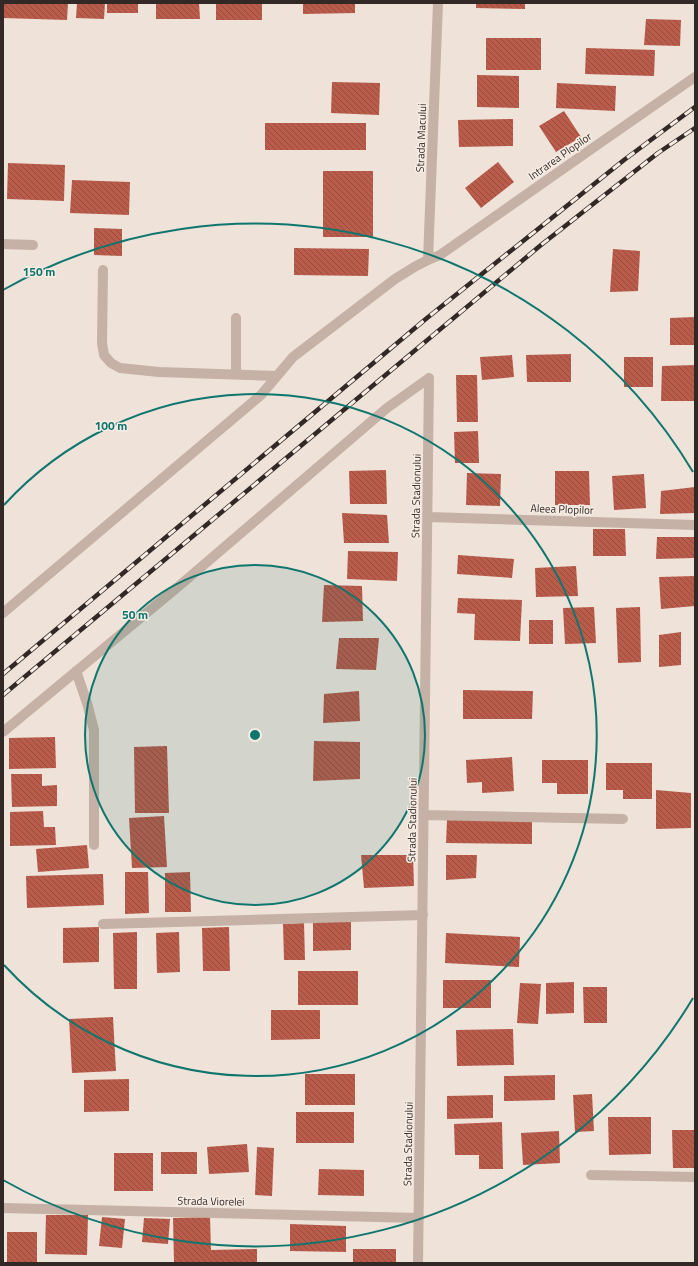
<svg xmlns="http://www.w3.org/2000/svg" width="698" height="1266" font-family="'Titillium Web',sans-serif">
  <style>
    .building { fill: url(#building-back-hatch) }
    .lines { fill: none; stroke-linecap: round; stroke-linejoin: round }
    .minor { stroke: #c5b1a6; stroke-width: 10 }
    .rail-casing { stroke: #322926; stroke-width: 4.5 }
    .rail { stroke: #f7ede4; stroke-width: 3; stroke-dasharray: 9; stroke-linecap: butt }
    .ring { fill: none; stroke: #0f766e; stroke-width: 2 }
    .labels { text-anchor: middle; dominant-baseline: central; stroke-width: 3; stroke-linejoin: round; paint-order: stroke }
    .street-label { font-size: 11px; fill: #322926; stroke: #f7ede4 }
    .centre { fill: #0f766e; stroke: #f7ede4; stroke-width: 2 }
    .ring-label { font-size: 12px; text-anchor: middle; font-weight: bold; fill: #0f766e; stroke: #f7ede4; stroke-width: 3; stroke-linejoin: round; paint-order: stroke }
  </style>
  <defs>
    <pattern id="building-back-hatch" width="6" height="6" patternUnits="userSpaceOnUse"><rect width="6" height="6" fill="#ba5c4b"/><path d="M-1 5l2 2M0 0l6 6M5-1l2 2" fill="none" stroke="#984c3e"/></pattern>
  </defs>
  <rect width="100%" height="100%" fill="#eee2d9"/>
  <path class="building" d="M3,3h65l-1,17 -64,-2z
    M77,3h28l-1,16 -28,-1z
    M107,3h31v10h-31z
    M156,3h43l1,16h-44z
    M216,3h46v17h-46z
    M303,3h52v10l-52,1z
    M476,3h49v6l-49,-1z
    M646,19l35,1 -1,26 -36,-1z
    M486,38h55v32h-55z
    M586,48l69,2 -1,26 -69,-2z
    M477,75l42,1v32l-42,-1z
    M332,82l48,1 -1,32 -48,-2z
    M557,83l59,3 -1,25 -59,-3z
    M564,111l17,26 -25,15 -17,-26z
    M513,119v27l-54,1 -1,-27z
    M265,123h101v27h-101z
    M498,162l16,20 -33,26 -16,-20z
    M8,163l57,2 -1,36 -57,-2z
    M323,171h50v66h-50z
    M72,180l58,2 -1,33 -59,-2z
    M94,228l28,1v27l-28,-1z
    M294,248l75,1 -1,27 -74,-1z
    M613,249l27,2 -2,40 -28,1z
    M695,317v28h-25v-27z
    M571,354v28h-44l-1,-27z
    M512,355l2,22 -32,3 -2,-23z
    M624,357h29v30h-29z
    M695,365v36h-34l1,-35z
    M456,375h21l1,47h-21z
    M478,431l1,32h-24l-1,-31z
    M386,470l1,34h-37l-1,-33z
    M555,471h34l1,34h-35z
    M467,473l34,1 -1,32 -34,-1z
    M644,474l2,34 -32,2 -2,-34z
    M695,487v26l-35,1 1,-23z
    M342,513l45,2 2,28h-45z
    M593,529h32l1,27h-33z
    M657,537h38l-1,21 -38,1z
    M348,551l50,1 -1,29 -50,-2z
    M458,555l56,4 -2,19 -55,-4z
    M576,566l2,30 -42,1 -1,-29z
    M695,576v30l-34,3 -2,-32z
    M324,585l38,1 1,35 -41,1z
    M458,598l64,2 -2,41 -46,-1 1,-26 -18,-1z
    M594,607l2,36 -31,1 -2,-36z
    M640,607l1,55 -23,1 -2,-55z
    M529,620h24v24h-24z
    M681,632v33l-22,2v-32z
    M339,638h40l-3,32 -40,-1z
    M463,690l70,1 -1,28h-69z
    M359,691l1,30 -37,2 1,-29z
    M55,737l1,31 -47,1v-31z
    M314,741l46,1v37l-47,2z
    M167,746l2,67h-34l-1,-66z
    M512,757l2,34 -32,2v-11l-15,1 -1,-23z
    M542,760h46v34h-31v-11h-15z
    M606,763h46v36h-29v-9h-17z
    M11,774h31v12l15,-1v21l-45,1z
    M656,790l35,3v35l-35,1z
    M43,811l1,16h11l1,18 -46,1v-34z
    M164,816l3,51 -35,1 -3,-50z
    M447,819l85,2v23l-86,-1z
    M87,845l2,23 -51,4 -2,-23z
    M361,855h52l1,31 -50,2z
    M446,855h31l-1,23 -30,2z
    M125,872h23l1,41 -24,1z
    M190,872l1,40h-26v-39z
    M103,874l1,31 -77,3 -1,-32z
    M313,922h38v28l-38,1z
    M304,923l1,37h-21l-1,-36z
    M99,927v35l-36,1v-35z
    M229,927l1,44h-27l-1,-43z
    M137,932v57h-23l-1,-56z
    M179,932l1,40 -23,1 -1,-40z
    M446,933l74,4 -1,30 -74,-4z
    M298,971h60v34h-60z
    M443,980h48v28h-48z
    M574,982v31l-28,1v-31z
    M520,983l21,1 -3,40 -21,-1z
    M583,987h24v36h-23z
    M271,1010h49v29l-49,1z
    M113,1017l3,54 -44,2 -3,-54z
    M513,1029l1,36 -57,1 -1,-36z
    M305,1074h50v31h-50z
    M555,1075v25l-51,1v-25z
    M129,1079v32l-45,1v-32z
    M592,1094l2,37 -19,1 -2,-37z
    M493,1095v23l-46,1v-23z
    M296,1112h58v31h-58z
    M608,1117h43v37l-42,1z
    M502,1122l1,47h-24v-14h-24l-1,-31z
    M672,1130h23v38h-22z
    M559,1131l1,32 -37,2 -2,-32z
    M247,1144l2,28 -40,2 -2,-27z
    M257,1147l17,1 -2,48 -17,-1z
    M161,1152h36v22h-36z
    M114,1153h39v38h-39z
    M319,1169l45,1v26l-46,-1z
    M46,1215h42l-1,40 -42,-1z
    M102,1217l23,2 -3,29 -23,-2z
    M210,1217l1,33 46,-1v14h-83l-1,-45z
    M144,1218l26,1 -2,25 -26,-2z
    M290,1224l56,2v26l-56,-1z
    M7,1232h30v31h-30z
    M353,1249h43v14h-43z"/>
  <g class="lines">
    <path class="minor" d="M438,3l-10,257 12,-5 160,-112 95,-66
      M3,244l30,1
      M103,270l-1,73 2,12 7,8 9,5 39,4 118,4
      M236,374v-56
      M428,517l267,8
      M3,613l258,-218 32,-38 102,-78 21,-13 12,-6
      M76,671l11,32 7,27v115
      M3,732l176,-146 208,-178 42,-30
      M424,815l199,4
      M103,924l320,-9
      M591,1175l104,2
      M3,1208l416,10
      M418,1263l11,-885"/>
    <defs>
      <path id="rail" d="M3,674l424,-356 197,-158 71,-53
        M3,695l538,-450 117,-92 37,-25"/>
    </defs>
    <use href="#rail" class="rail-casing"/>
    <use href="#rail" class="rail"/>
  </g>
  <circle cx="255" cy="735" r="170" fill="#0f766e" fill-opacity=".12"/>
  <g class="ring">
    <circle cx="255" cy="735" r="170"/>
    <path d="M4 505A341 341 0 1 1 4 965"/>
    <path d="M693 998A511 511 0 0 1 3 1180M3 290A511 511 0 0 1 693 472"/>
  </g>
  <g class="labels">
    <g class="street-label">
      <text transform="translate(421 138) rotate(-88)">Strada Macului</text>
      <text transform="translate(560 156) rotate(-35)">Intrarea Plopilor</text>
      <text transform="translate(416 496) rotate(-89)">Strada Stadionului</text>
      <text transform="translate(562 509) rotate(2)">Aleea Plopilor</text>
      <text transform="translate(412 820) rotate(-89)">Strada Stadionului</text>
      <text transform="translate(408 1144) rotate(-89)">Strada Stadionului</text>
      <text transform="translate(211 1201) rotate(1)">Strada Viorelei</text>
    </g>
  </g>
  <circle cx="255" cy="735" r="6" class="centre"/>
  <g class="ring-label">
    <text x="39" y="276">150 m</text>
    <text x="111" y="430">100 m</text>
    <text x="135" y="619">50 m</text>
  </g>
  <rect width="698" height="1266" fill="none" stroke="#322926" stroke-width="8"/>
</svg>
